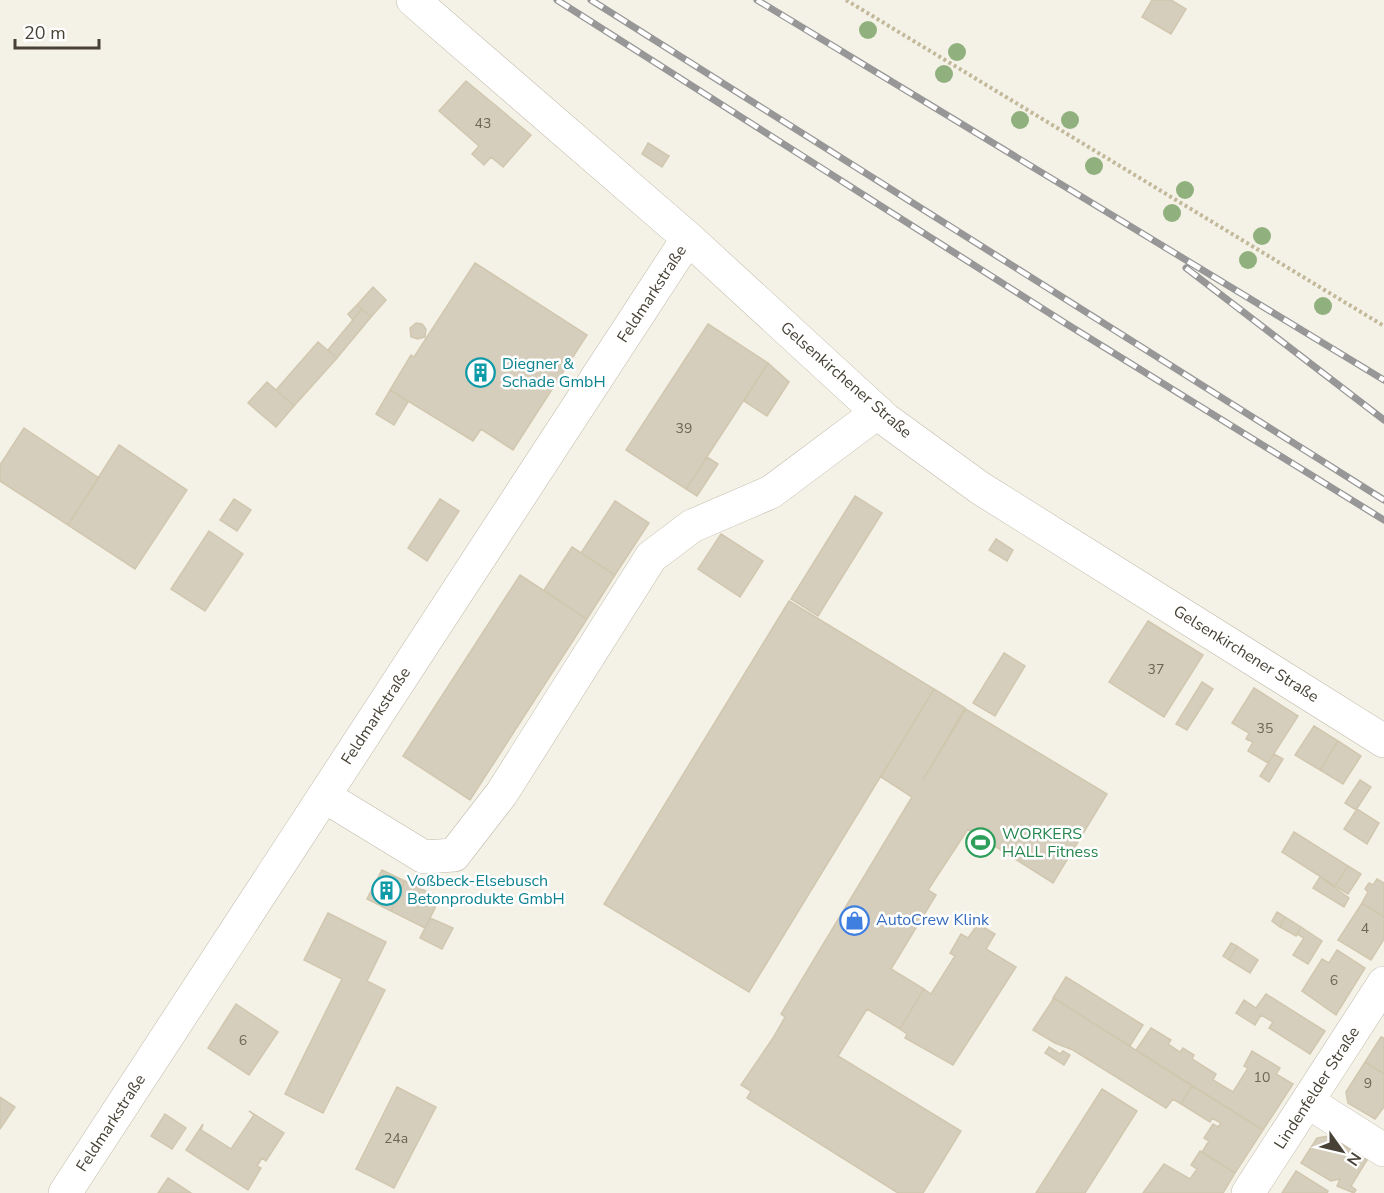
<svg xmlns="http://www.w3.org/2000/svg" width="1384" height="1193" font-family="'Nunito Sans',sans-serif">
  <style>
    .building { fill: #d6cebc; stroke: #d1c7af; stroke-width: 1.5 }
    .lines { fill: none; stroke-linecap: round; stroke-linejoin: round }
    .minor-casing { stroke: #c0baa9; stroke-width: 34 }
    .path { stroke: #c2b89a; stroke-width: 4; stroke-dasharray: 3 3; stroke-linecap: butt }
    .minor { stroke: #fff; stroke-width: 33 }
    .rail-casing { stroke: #979797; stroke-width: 7 }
    .rail { stroke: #fff; stroke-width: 4.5; stroke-dasharray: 14; stroke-linecap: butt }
    .tree { fill: #90b17d }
    .labels { text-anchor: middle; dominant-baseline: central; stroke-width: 5; stroke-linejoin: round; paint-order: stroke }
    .number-label { font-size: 14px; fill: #6c6558 }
    .street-label { font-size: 16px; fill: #484236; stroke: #fff }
    .culture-label { font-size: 16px; fill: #0d838f; stroke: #fff; text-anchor: start }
    .leisure-label { font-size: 16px; fill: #27864d; stroke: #fff; text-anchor: start }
    .shop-label { font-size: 16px; fill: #366cbe; stroke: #fff; text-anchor: start }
  </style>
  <rect width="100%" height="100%" fill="#f4f1e7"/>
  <path class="building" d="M1152,0h19l15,9 -15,25 -29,-17z
    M466,81l65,54 -28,32 -12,-10 -7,8 -12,-11 7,-8 -40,-35z
    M648,143l21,13 -7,11 -20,-13z
    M475,263l112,72 -74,115 -32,-21 -8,12 -83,-51 21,-35 3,2z
    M373,287l13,13 -15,17 -14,-12z
    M357,305l5,4 -9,11 -5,-6z
    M362,309l9,8 -34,41 -9,-8z
    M416,323l6,1 4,5 -1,8 -7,2 -7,-2 -1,-9z
    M708,324l60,39 -82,126 -60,-39z
    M318,342l19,16 -43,48 -18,-16z
    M768,363l21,19 -22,34 -23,-15z
    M267,382l27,24 -18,21 -28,-24z
    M390,390l18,12 -14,23 -18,-11z
    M24,428l75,50 -31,47 -68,-44v-16z
    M119,445l68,45 -52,79 -67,-44z
    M707,457l11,7 -21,32 -11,-7z
    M855,496l27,17 -64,103 -27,-17z
    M234,499l17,11 -14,21 -17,-11z
    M440,499l19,12 -32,50 -19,-13z
    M615,501l34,22 -34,52 -34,-22z
    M209,531l34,23 -38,57 -34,-22z
    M721,534l42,27 -23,36 -42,-28z
    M996,539l17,11 -6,11 -18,-11z
    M572,547l43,28 -28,44 -43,-29z
    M520,575l67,44 -117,181 -67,-44z
    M789,601l145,88 -185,303 -145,-88z
    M1148,621l55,34 -39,62 -55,-35z
    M1004,653l21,13 -30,50 -22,-13z
    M1202,682l11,7 -26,41 -11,-6z
    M1254,688l44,28 -30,47 -20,-12 5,-9 -7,-3 3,-6 -17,-10z
    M934,689l31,19 -42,72 43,-71 141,85 -54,89 -85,-54 -40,61 8,5 -45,74 33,20 -24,40 -33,-20 -29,47 123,75 -38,62h-25l-151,-95 4,-7 -10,-6 32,-47 12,-21 -4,-3 131,-217 -31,-20z
    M1314,726l24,15 -18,29 -25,-15z
    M1338,741l23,15 -18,28 -23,-14z
    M1274,754l9,5 -14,23 -9,-6z
    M1360,780l11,7 -15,23 -11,-7z
    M1357,809l22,14 -12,21 -23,-15z
    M1294,832l54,34 -13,20 -53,-34z
    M1348,866l13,8 -13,20 -13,-8z
    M382,870l23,11 -14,30 -24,-12z
    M1320,877l29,21 -5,9 -31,-19z
    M1377,879l7,4v34l-22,-14 6,-11 -3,-3 4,-6 4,2z
    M405,881l35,17 -15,30 -34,-17z
    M1362,903l22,14v22l-13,21 -33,-20z
    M1277,912l8,5 -5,10 -8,-6z
    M328,913l58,29 -19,39 18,9 -62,123 -38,-19 57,-115 -38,-19z
    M1285,917l16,10 -5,9 -16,-9z
    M430,918l23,10 -11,21 -22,-11z
    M978,924l17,10 -9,15 30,18 -63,98 -48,-27 2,-4 -7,-5 24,-40 7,5 24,-38 -5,-3 11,-19 7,4z
    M1301,927l21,14 -14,23 -15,-9 11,-17 -7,-4z
    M1231,943l6,3 -8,14 -6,-4z
    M1237,946l21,14 -8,13 -21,-13z
    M1337,950l28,18 -29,47 -34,-24 20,-32 7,4z
    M1066,977l77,48 -13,21 -77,-48z
    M1266,994l59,37 -15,23 -41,-26 4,-6 -12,-7 -6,10 -19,-12 8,-13 12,8z
    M1054,998l138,88 -11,18 -8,-5 -7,9 -93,-58 -18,-7 -22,-13z
    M236,1004l42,28 -29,43 -41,-27z
    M1151,1028l20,12 -3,4 12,8 3,-4 11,7 -2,4 24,15 -3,6 20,12 15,-24 -4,-2 8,-15 28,17 -4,6 17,10 -30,46 -127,-80z
    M1381,1037l3,1v36l-19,-12z
    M1049,1047l11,7 3,-3 7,4 -6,10 -19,-12z
    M1365,1062l19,12v33l-9,12 -27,-16 -2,-11z
    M1192,1086l71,44 -28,43 -33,-21 7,-11 -5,-3 9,-14 5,3 3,-4 -9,-5 -2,4 -29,-18z
    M397,1087l39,20 -42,81 -38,-19z
    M1102,1089l35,22 -52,82h-49z
    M0,1097l15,10 -15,22z
    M249,1111l35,22 -18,28 -4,-3 -5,8 4,2 -13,22 -62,-40 17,-26 -2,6 30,19 23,-34z
    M165,1114l21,14 -14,21 -21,-13z
    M1329,1136l38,24 -16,26 5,4 -2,3 -17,-7 3,-7 -9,2 -30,-18 16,-25z
    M1200,1151l35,22 -12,20h-80l21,-29 26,15 7,-10 -6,-4z
    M1296,1171l32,20 -1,2h-45z
    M168,1178l23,15h-33z"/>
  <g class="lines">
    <defs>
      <path id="minor" d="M413,0l275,238 197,181 95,69 404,253
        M324,796l100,61 30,-2 48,-62 149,-236 41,-31 79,-34 107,-80
        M1308,1102l76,48
        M65,1193l623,-955
        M1248,1193l136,-210"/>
    </defs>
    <use href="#minor" class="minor-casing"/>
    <path class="path" d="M846,0l538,326"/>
    <use href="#minor" class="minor"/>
    <defs>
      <path id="rail" d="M557,0l508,323 319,197
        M591,0l793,500
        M757,0l627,380
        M1186,268l198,152"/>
    </defs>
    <use href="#rail" class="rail-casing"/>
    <use href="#rail" class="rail"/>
  </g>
  <g class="tree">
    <circle cx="868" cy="30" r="9"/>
    <circle cx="957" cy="52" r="9"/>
    <circle cx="944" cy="74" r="9"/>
    <circle cx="1020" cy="120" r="9"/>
    <circle cx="1070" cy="120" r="9"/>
    <circle cx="1094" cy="166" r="9"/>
    <circle cx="1185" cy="190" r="9"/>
    <circle cx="1172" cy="213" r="9"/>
    <circle cx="1262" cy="236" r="9"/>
    <circle cx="1248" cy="260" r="9"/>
    <circle cx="1323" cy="306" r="9"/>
  </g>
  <defs>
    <symbol id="building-ring" viewBox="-11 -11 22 22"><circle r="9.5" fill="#fff" stroke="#0f9aa8" stroke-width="1.5"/><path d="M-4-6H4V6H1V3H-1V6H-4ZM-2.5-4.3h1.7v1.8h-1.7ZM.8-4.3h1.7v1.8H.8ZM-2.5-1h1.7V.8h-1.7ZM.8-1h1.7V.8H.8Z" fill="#0f9aa8"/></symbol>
    <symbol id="stadium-ring" viewBox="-11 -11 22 22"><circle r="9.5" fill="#fff" stroke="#2e9e5b" stroke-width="1.5"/><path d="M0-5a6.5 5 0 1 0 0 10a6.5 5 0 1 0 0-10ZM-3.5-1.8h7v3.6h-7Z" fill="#2e9e5b"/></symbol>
    <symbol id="shop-ring" viewBox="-11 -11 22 22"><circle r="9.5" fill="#fff" stroke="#3f7fe0" stroke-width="1.5"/><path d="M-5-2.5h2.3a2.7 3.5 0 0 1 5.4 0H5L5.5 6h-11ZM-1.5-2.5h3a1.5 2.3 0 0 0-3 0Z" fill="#3f7fe0"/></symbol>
  </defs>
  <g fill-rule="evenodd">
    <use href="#building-ring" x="464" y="356" width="33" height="33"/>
    <use href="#stadium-ring" x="964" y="826" width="33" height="33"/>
    <use href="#building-ring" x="370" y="874" width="33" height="33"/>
    <use href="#shop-ring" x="838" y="904" width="33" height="33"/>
  </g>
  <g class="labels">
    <g class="number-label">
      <text x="483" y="123">43</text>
      <text x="684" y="428">39</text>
      <text x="1156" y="669">37</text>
      <text x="1265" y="728">35</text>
      <text x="1365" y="928">4</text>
      <text x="1334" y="980">6</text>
      <text x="243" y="1040">6</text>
      <text x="1262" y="1077">10</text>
      <text x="1368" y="1083">9</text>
      <text x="396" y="1138">24a</text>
    </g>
    <g class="street-label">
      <text transform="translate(652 294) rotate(-57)">Feldmarkstraße</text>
      <text transform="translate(846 380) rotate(41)">Gelsenkirchener Straße</text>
      <text transform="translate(1246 654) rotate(32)">Gelsenkirchener Straße</text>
      <text transform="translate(376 716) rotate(-57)">Feldmarkstraße</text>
      <text transform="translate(1317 1088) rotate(-57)">Lindenfelder Straße</text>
      <text transform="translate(111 1123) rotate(-57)">Feldmarkstraße</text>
    </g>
    <g class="culture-label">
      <text x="502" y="364">Diegner &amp;<tspan x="502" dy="18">Schade GmbH</tspan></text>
      <text x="407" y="881">Voßbeck-Elsebusch<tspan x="407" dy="18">Betonprodukte GmbH</tspan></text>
    </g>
    <g class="leisure-label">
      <text x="1002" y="834">WORKERS<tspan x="1002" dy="18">HALL Fitness</tspan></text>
    </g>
    <g class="shop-label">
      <text x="876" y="920">AutoCrew Klink</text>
    </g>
  </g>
  <g transform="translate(1342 1151) rotate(124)" stroke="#ffffff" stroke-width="4.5" paint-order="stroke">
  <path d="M0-4.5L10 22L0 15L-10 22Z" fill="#484236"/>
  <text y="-9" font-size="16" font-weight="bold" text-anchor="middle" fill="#484236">N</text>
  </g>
  <path d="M15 39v9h84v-9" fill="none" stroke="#484236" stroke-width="3"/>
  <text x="24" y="39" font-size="18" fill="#484236" stroke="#ffffff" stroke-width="4.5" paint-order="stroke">20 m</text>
</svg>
